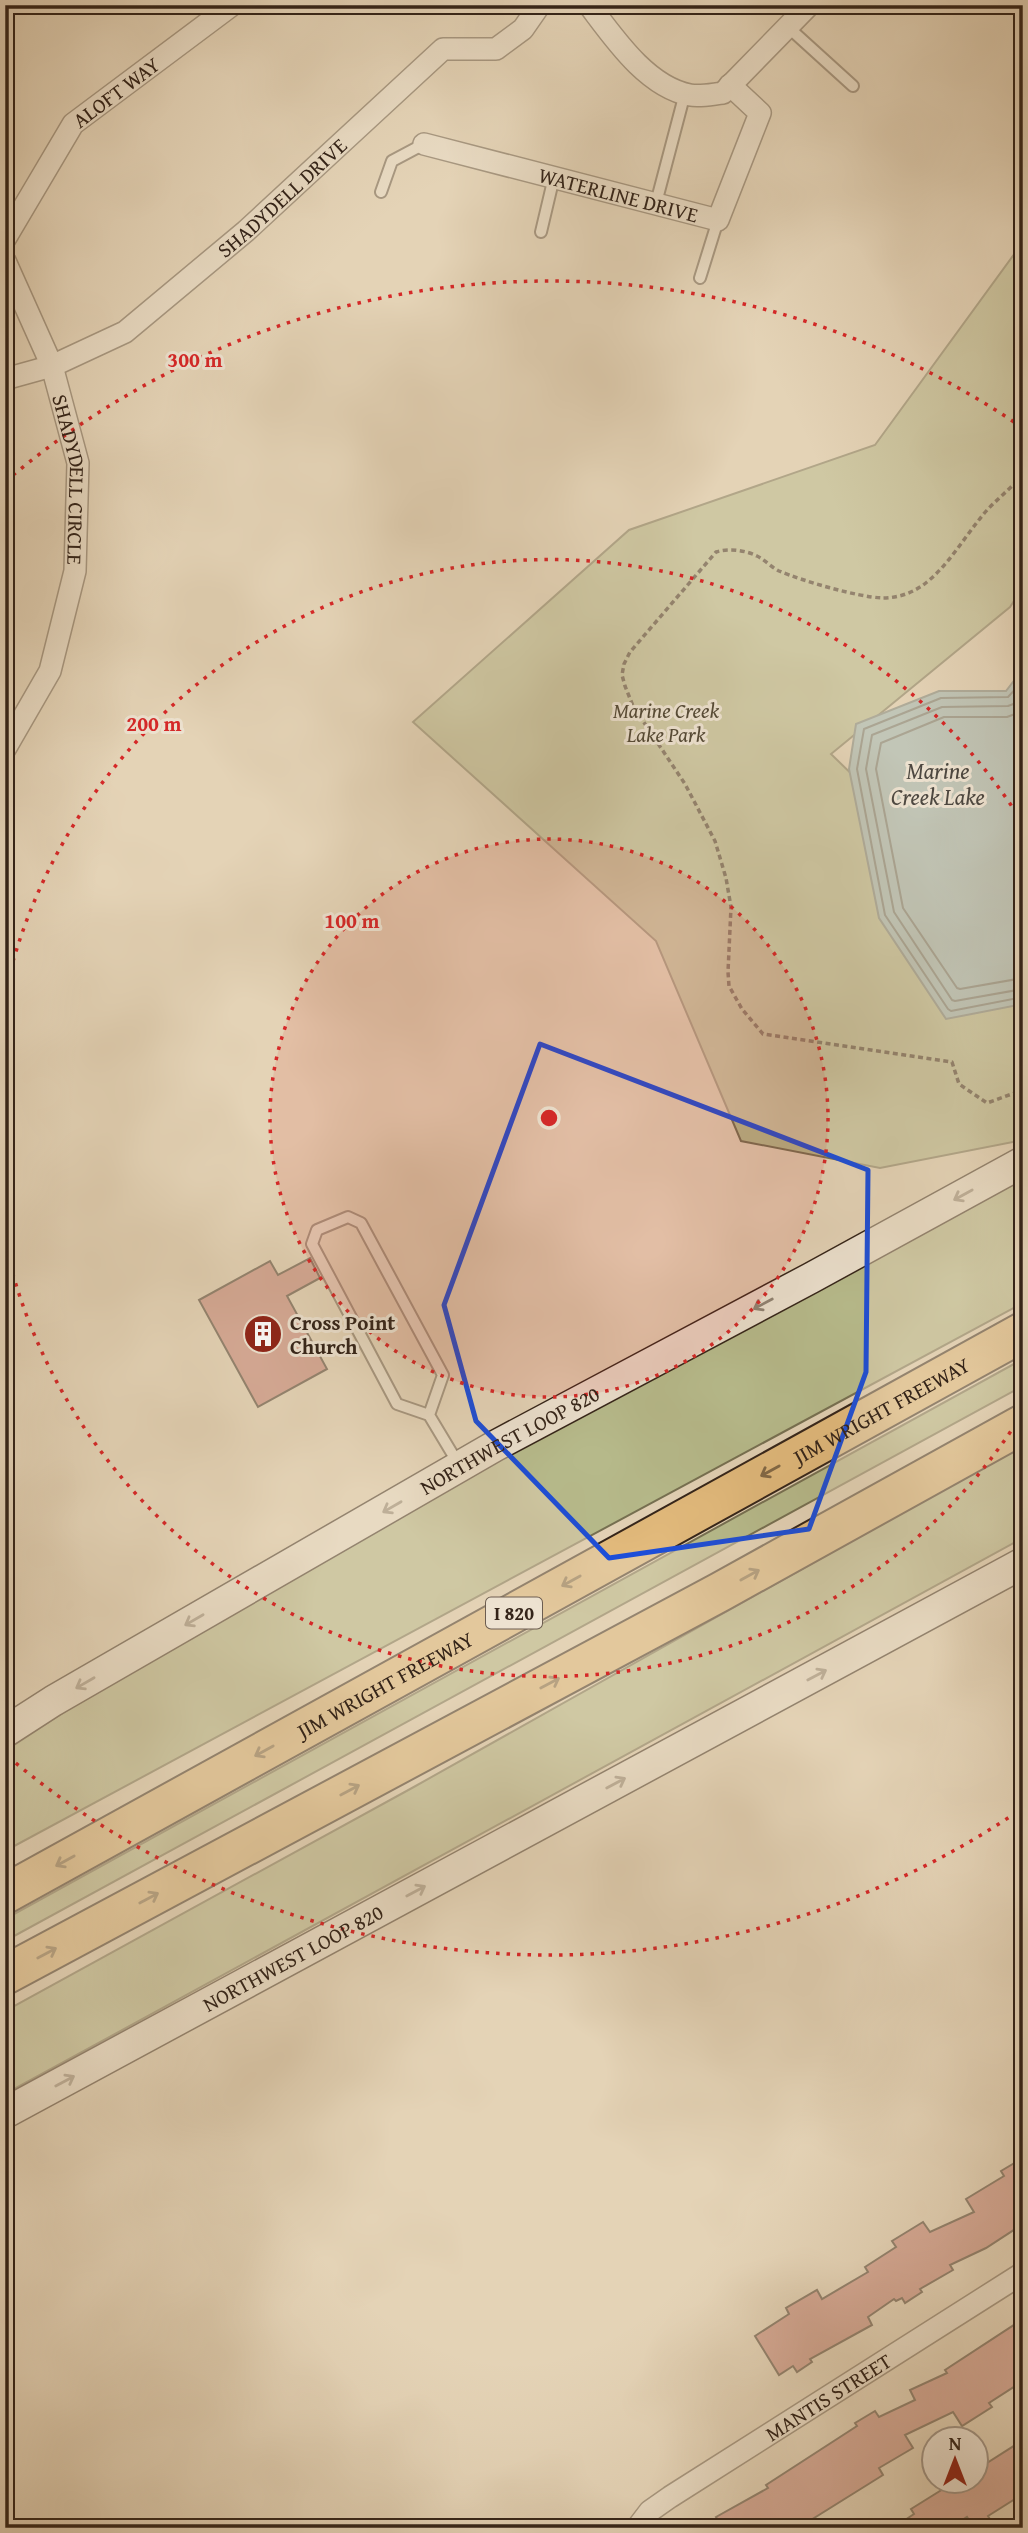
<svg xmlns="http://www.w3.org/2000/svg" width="1028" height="2533" font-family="'Gentium Book Plus',serif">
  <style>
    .green { fill: #b7bb8c; stroke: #767052; stroke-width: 2 }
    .water { fill: #99b6b8; stroke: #717c78; stroke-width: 2 }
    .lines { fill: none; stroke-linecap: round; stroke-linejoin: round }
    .shore { stroke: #666d68; stroke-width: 2 }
    .building { fill: #c67870; stroke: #342419; stroke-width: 2 }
    .service-casing { stroke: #605040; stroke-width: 14 }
    .minor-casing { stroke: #605040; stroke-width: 24 }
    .secondary-casing { stroke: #342419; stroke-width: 33 }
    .motorway-casing { stroke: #342419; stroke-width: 42 }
    .path { stroke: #342419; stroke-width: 3.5; stroke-dasharray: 5 3.5; stroke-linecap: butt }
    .service { stroke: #ede2d0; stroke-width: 10 }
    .minor { stroke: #ede2d0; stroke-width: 21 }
    .secondary { stroke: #ede2d0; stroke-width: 30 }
    .motorway { stroke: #e2ba7c; stroke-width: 38 }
    .oneway { stroke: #908374 }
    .oneway2 { stroke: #826846 }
    .marked { fill: none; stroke: #1d4ed8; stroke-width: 5; stroke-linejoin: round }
    .ring { fill: none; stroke: #d62828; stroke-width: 3.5; stroke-dasharray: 3.5 7 }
    .labels { text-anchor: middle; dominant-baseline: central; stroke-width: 6; stroke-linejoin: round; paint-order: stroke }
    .shield { fill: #ede2d0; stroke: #6c5d50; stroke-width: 2 }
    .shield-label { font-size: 19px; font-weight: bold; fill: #342419 }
    .street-label { font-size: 21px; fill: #342419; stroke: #ede2d0 }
    .park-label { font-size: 21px; font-style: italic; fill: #554a36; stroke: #ede2d0 }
    .poi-label { font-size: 21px; font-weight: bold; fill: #342419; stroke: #ede2d0; text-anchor: start }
    .water-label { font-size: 23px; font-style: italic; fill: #4d4841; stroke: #ede2d0 }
    .centre { fill: #d62828; stroke: #ede2d0; stroke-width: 3.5 }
    .ring-label { font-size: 21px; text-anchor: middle; font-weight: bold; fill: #d62828; stroke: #ede2d0; stroke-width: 6; stroke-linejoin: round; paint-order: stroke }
  </style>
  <rect width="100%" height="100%" fill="#e4d3b7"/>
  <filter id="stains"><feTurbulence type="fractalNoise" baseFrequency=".00286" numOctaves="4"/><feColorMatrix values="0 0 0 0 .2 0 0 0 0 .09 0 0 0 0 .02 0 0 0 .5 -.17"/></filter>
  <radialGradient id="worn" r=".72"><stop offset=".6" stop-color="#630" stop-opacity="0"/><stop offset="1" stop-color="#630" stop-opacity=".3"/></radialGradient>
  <path class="green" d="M1023,242v345l-13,20 -179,147 192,187v199l-143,28 -139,-27 -85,-200 -243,-219 216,-192 246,-85z
    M1023,1177v126l-1018,548v-100l160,-105 318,-177z
    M1023,1359v27l-1018,555v-22z
    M1023,1445v93l-1018,556v-83l407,-223z"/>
  <path class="water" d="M1023,669v335l-77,15 -67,-101 -30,-149 7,-45 83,-33h67z"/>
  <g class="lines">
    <path class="shore" d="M1023,681l-15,16 -67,1 -77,31 -7,40 28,146 63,94 3,2 72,-14
      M1023,695l-7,8 -8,3 -66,1 -70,28 -6,34 28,143 58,88 3,1 68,-12
      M1023,711l-16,6h-63l-63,26 -5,26 27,139 54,80 3,1 63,-11"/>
  </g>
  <path class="building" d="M310,1258l10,20 -33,18 40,73 -69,38 -59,-107 71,-39 8,14z
    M1023,2158v66l-37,24 -36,17 3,5 -33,19 2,3 -17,11 -3,-5 -6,3 -2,-2 -26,18 4,8 -62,34 2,3 -15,10 -4,-6 -14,9 -24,-39 34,-22 -3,-6 31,-18 5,9 46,-27 -3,-5 31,-20 -4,-6 31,-19 7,10 44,-20 -8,-13 38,-23 -3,-5z
    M1023,2319v62l-34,22 3,4 -30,19 -9,-14 -48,23 8,13 -34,20 4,7 -85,53h-75l-7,-11 52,-29 -2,-3 91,-59 -2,-3 20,-12 4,6 36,-17 -5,-10 37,-17 -2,-3z
    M1023,2440v54l-35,22 3,5 -11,7h-6l-7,-11 -17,11h-57l21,-14 -3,-5 45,-28h20v-11z"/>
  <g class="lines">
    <defs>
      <path id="service" d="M788,27l65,59
        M381,192l11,-31 32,-17
        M656,203l29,-110
        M541,232l13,-55
        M700,278l18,-58
        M429,1415l14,-40 -82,-152 -13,-6 -31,13 -5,14 85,160 32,11 30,50"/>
      <g id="minor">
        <path d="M589,5c25,33 58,82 101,90 10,2 23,-1 33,-2l86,-88"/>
        <path id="s1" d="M424,144l294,76 42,-107 -30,-28"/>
        <path id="s2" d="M5,239l68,-115 159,-119"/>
        <path id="s3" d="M5,261l47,105 26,97 -3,108 -25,100 -45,78"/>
        <path id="s4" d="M5,379l47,-13 73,-34 121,-101 197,-182h53l27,-20 16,-23"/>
        <path id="s5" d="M637,2528l13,-17 20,-14 353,-224"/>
      </g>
      <g id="secondary">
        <path id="s6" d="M5,1732l48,-31 442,-255 316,-168 212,-116"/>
        <path id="s7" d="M5,2113l1018,-550"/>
      </g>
      <g id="motorway">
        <path id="s8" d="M5,1894l1018,-562"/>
        <path d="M5,1975l715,-383 303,-168"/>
      </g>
    </defs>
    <use href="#service" class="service-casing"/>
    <use href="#minor" class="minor-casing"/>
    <use href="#secondary" class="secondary-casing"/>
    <use href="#motorway" class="motorway-casing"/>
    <path class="path" d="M1023,474c-12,15 -29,27 -41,42 -18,22 -33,48 -55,66 -12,10 -28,16 -44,16 -26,-1 -80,-17 -104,-27 -8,-4 -14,-11 -22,-15 -12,-6 -29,-8 -41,-4l-86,100 -6,12 -2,11 3,11 8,20 52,78 30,57 11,37 5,29 -3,65 1,14 13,23 21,25 189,28 7,22 28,19 36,-13"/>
    <use href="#service" class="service"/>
    <use href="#minor" class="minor"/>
    <use href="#secondary" class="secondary"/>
    <use href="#motorway" class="motorway"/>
  </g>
  <defs><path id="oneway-shaft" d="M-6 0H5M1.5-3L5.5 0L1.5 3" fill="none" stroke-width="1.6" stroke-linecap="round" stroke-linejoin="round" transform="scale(1.75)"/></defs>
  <g class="oneway">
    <use href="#oneway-shaft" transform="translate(963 1195) rotate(151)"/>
    <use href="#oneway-shaft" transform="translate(763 1304) rotate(152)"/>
    <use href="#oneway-shaft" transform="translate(392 1507) rotate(150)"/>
    <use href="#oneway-shaft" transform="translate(194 1620) rotate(150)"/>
    <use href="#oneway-shaft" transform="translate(817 1675) rotate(-28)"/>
    <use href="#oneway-shaft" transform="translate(85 1683) rotate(150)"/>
    <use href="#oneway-shaft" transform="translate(616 1783) rotate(-28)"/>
    <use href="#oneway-shaft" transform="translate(416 1891) rotate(-28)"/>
    <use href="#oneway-shaft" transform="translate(65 2081) rotate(-28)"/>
  </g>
  <g class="oneway2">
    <use href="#oneway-shaft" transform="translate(770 1471) rotate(151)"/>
    <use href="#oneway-shaft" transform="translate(750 1575) rotate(-29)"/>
    <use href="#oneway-shaft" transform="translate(571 1581) rotate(151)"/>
    <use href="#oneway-shaft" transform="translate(550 1683) rotate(-28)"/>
    <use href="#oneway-shaft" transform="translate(264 1751) rotate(151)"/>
    <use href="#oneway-shaft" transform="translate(350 1790) rotate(-28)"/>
    <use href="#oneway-shaft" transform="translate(65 1861) rotate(151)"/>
    <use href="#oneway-shaft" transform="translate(149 1898) rotate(-28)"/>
    <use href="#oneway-shaft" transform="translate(47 1953) rotate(-28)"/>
  </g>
  <path d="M0 0H1028V2533H0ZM540,1044l328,126 -2,202 -57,157 -200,29 -133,-137 -32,-116z" fill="#e4d3b7" fill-opacity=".55" fill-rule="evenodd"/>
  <path class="marked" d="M540,1044l328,126 -2,202 -57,157 -200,29 -133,-137 -32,-116z"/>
  <circle cx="549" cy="1118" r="279" fill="#d62828" fill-opacity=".12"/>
  <g class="ring">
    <circle cx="549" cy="1118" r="279"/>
    <path d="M1022 1414A558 558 0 0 1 5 1244M5 992A558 558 0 0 1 1022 822"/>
    <path d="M1017 1812A837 837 0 0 1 5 1754M5 482A837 837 0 0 1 1017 424"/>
  </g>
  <defs>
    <symbol id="building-disc" viewBox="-11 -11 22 22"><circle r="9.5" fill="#8f2418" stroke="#ede2d0"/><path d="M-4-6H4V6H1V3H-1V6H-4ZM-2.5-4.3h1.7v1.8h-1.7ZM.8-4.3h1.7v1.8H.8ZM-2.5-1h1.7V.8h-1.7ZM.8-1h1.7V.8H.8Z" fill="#fff"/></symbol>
  </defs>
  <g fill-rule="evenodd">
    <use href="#building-disc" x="241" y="1312" width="44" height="44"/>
  </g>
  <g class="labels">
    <rect class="shield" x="486" y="1597.5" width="56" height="31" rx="5"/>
    <g class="shield-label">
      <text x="514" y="1613">I 820</text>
    </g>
    <g class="street-label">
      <text stroke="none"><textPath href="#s2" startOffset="187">ALOFT WAY</textPath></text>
      <text stroke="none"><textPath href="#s1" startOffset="201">WATERLINE DRIVE</textPath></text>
      <text stroke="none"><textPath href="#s4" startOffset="336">SHADYDELL DRIVE</textPath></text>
      <text stroke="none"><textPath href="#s3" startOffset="231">SHADYDELL CIRCLE</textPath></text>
      <text stroke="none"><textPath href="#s8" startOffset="1001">JIM WRIGHT FREEWAY</textPath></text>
      <text stroke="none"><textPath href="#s6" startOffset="583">NORTHWEST LOOP 820</textPath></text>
      <text stroke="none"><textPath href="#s8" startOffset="434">JIM WRIGHT FREEWAY</textPath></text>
      <text stroke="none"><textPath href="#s7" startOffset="327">NORTHWEST LOOP 820</textPath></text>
      <text stroke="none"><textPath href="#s5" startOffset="233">MANTIS STREET</textPath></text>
    </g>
    <g class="park-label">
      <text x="666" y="710">Marine Creek<tspan x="666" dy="24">Lake Park</tspan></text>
    </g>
    <g class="poi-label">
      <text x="290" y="1322">Cross Point<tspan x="290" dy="24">Church</tspan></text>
    </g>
    <g class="water-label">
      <text x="938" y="770">Marine<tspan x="938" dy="26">Creek Lake</tspan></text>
    </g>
  </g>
  <circle cx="549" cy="1118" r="10" class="centre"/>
  <g class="ring-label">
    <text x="195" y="367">300 m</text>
    <text x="154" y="731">200 m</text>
    <text x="352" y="928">100 m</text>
  </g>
  <rect width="1028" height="2533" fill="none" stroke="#e4d3b7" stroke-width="28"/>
  <rect x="7" y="7" width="1014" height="2519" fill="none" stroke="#342419" stroke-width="3.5"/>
  <rect x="14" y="14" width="1000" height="2505" fill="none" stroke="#342419" stroke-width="2"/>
  <g transform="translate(955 2460)"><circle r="33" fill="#ede2d0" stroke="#a39687" stroke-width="2"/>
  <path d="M0-5L12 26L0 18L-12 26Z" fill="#8f2418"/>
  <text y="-10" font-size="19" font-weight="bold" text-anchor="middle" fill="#342419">N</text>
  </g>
  <rect width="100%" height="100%" filter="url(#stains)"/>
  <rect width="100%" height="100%" fill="url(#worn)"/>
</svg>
